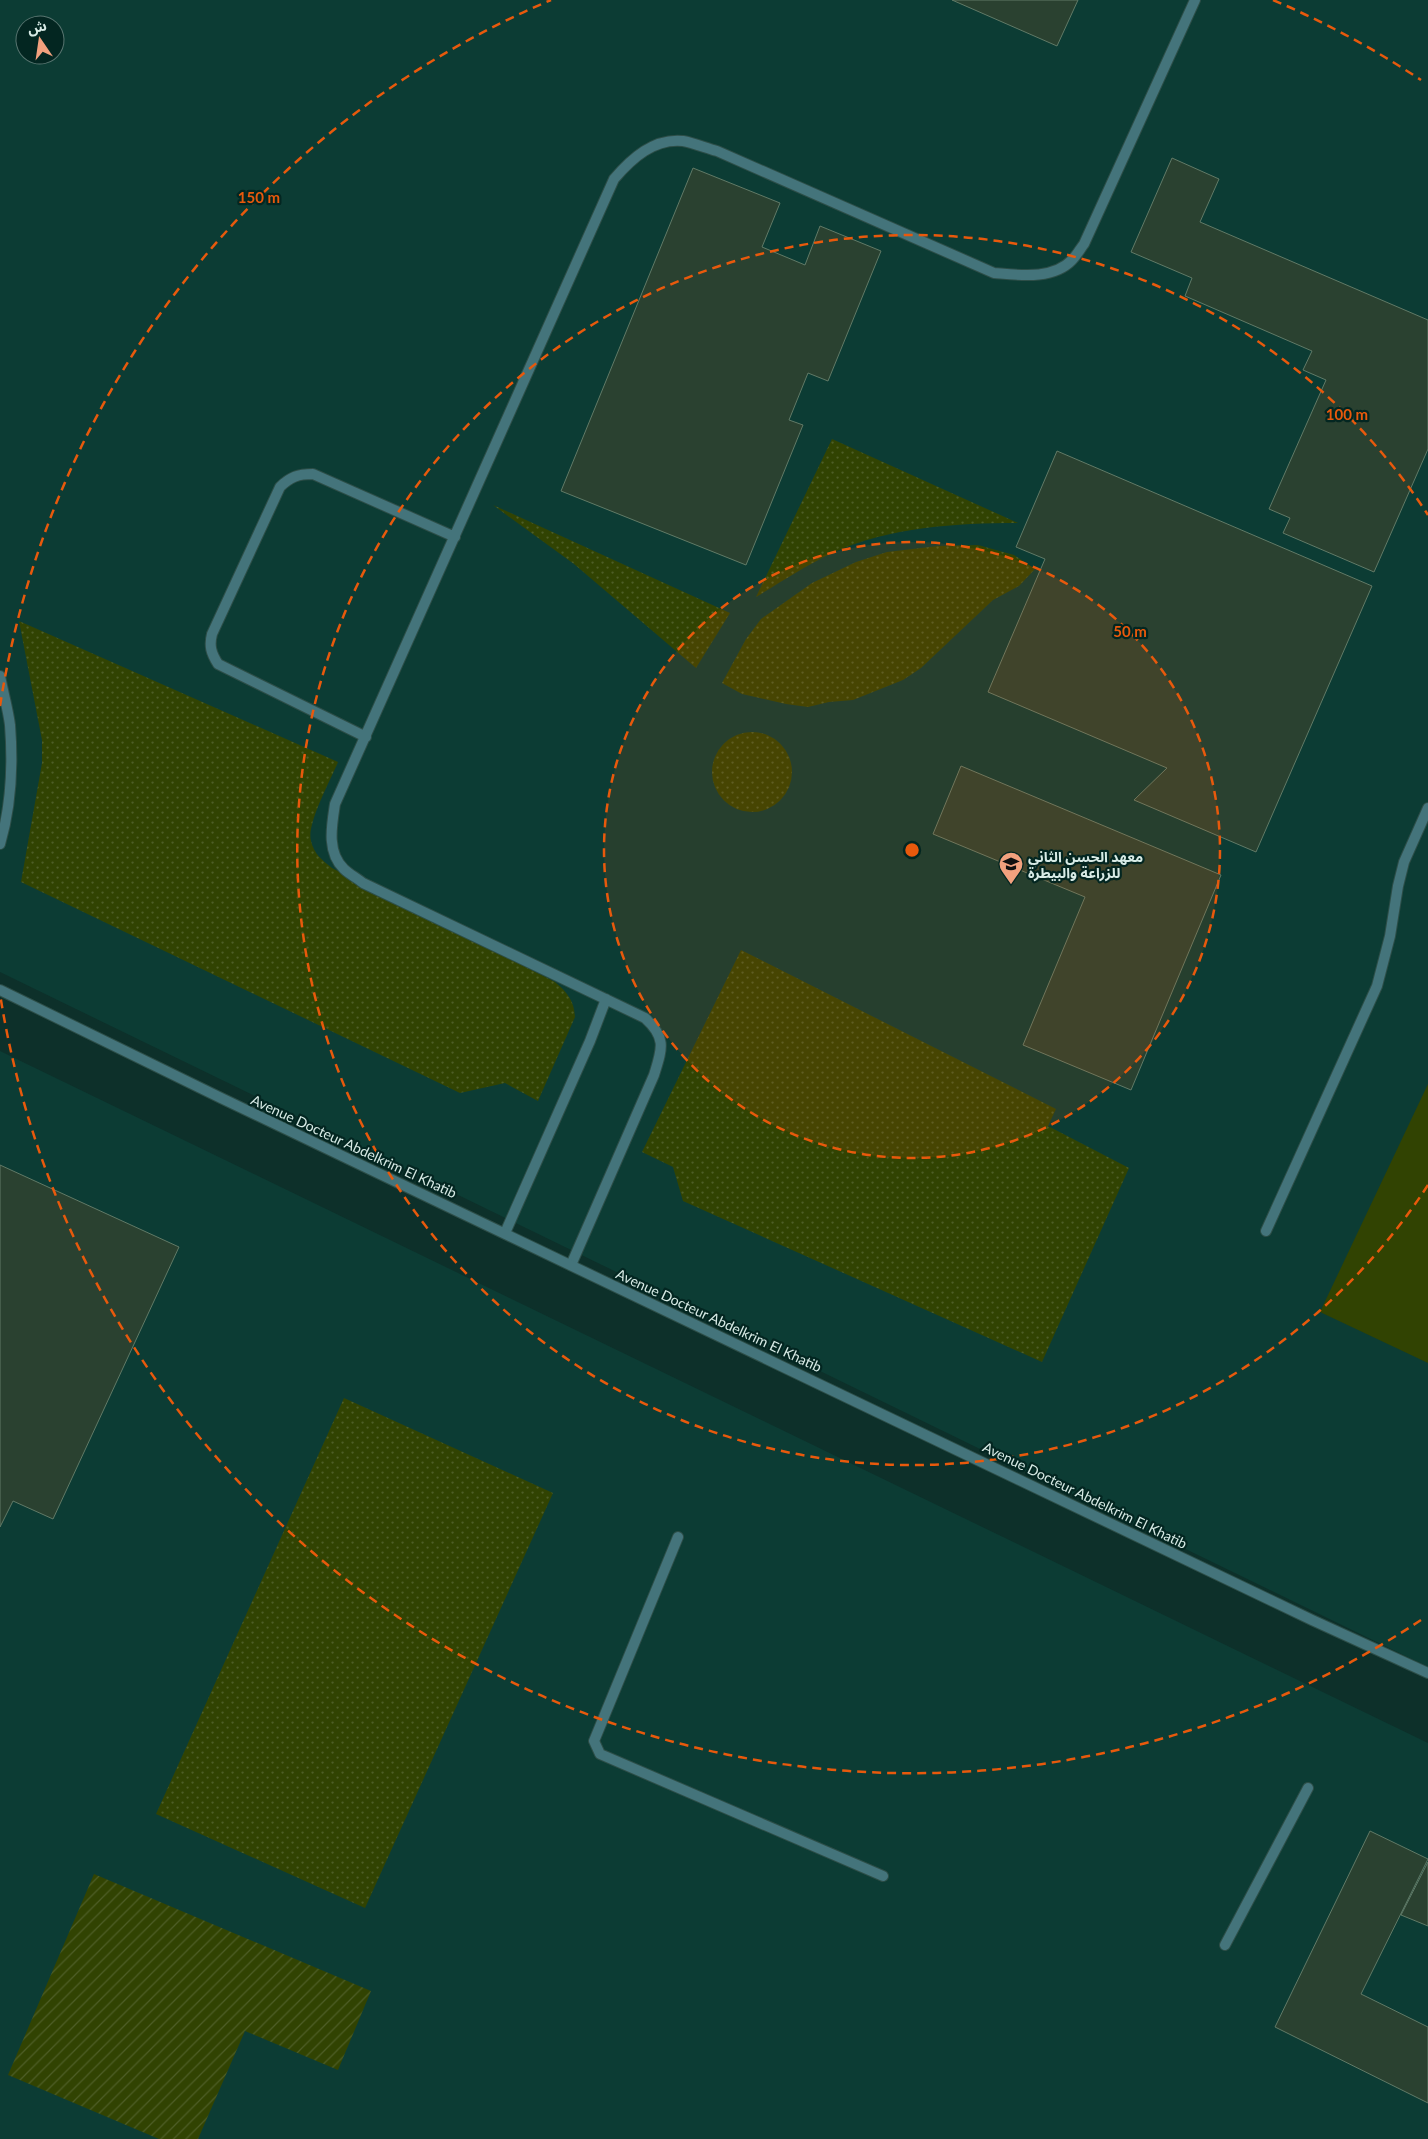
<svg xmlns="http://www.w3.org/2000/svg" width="1428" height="2139" font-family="Lato,'Noto Sans Arabic',sans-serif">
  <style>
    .built { fill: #0c3c34; fill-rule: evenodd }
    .grass { fill: url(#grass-dots) }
    .park { fill: #314302 }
    .garden { fill: url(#garden-furrows) }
    .building { fill: #2a4130; stroke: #617a67 }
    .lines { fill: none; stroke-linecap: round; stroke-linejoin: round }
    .service-casing { stroke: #2d4e48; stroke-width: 12 }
    .tertiary-casing { stroke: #2d4e48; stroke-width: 12 }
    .service { stroke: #44747b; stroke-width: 10 }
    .tertiary { stroke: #44747b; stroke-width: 10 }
    .ring { fill: none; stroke: #e8590c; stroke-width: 2.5; stroke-dasharray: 9 6 }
    .labels { text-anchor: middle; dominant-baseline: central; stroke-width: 4.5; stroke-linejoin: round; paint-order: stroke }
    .poi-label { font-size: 14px; font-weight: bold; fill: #d8ebe6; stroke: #032621; text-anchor: start }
    .street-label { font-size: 14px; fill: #d8ebe6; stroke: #032621 }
    .centre { fill: #e8590c; stroke: #032621; stroke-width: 2.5 }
    .ring-label { font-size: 15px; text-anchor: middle; font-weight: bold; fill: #e8590c; stroke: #032621; stroke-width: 4.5; stroke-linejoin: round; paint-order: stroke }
  </style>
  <defs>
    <pattern id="grass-dots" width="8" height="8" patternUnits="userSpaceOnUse" patternTransform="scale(1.25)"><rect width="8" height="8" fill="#314302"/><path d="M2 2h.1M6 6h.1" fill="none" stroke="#4e5e27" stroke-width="1.8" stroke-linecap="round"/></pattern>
    <pattern id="garden-furrows" width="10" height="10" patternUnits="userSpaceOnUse" patternTransform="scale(1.25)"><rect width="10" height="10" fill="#314302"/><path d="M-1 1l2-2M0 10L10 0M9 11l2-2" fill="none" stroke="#4e5e27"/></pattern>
  </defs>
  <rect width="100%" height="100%" fill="#0d302a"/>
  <path class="built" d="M0,0h1428v1667l-1428,-695zM25,25h30v30h-30z
    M0,1051l1428,692v396h-1428z"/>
  <path class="grass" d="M832,439l186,84c-62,0 -128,4 -186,30 -27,13 -51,29 -76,44z
    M493,505l237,108 -34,55 -122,-104z
    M978,545l36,10 21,14 -16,17 -26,14 -72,68 -18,12 -50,20 -24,2 -21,5 -22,-3 -44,-10 -20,-11 24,-44 15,-20 51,-36 44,-21 31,-10 51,-6z
    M19,621l319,141c-7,17 -32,63 -27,79 3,13 11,19 21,27l223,114c13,11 19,19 20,35l-37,84 -33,-18 -45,10 -439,-211 21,-119v-23z
    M712 772a40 40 0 1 1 80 0a40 40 0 1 1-80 0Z
    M741,950l315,159 -8,17 81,42 -87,194 -359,-161 -10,-34 -31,-15z
    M344,1398l209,95 -188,415 -209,-94z"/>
  <path class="park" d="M1428,1084v279l-108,-51z"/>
  <path class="garden" d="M94,1874l277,117 -33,79 -93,-39 -47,108h-39l-151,-64z"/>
  <path class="building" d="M952,0h126l-21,46z
    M1172,158l47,21 -19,43 228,98v129l-54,123 -91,-39 7,-15 -21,-9 57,-129 -23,-10 9,-19 -127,-55 7,-18 -61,-26z
    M693,168l87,35 -18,44 43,18 15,-39 61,25 -53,130 -20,-8 -19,47 14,5 -57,140 -185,-74z
    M1057,451l315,135 -116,266 -122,-52 33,-32 -179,-76 57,-133 -29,-12z
    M961,766l260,109 -90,215 -108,-45 62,-148 -152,-63z
    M0,1165l179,82 -126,272 -40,-18 -13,26z
    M1370,1831l58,28 -67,135 67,33v76l-153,-76z
    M1428,1862v64l-27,-11z"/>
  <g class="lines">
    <defs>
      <path id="service" d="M0,676c3,16 8,33 10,49 3,39 1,82 -10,119
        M366,737l-148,-73c-7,-11 -9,-18 -6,-30l68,-147c10,-10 18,-13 33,-13l142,63
        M1266,1231l111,-245 13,-50 8,-50 6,-24 24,-54
        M505,1233l85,-192 16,-42
        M571,1265l83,-190c8,-26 13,-37 -9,-57l-282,-135c-6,-5 -14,-9 -19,-14 -18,-17 -12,-45 -9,-65l279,-625c18,-21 40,-41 69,-38 11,2 23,7 34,10l277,122c25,2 59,7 78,-13 5,-5 8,-11 12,-16l111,-244
        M678,1537l-84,204 6,13 283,122
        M1225,1945l83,-157"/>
      <path id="tertiary" d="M0,990l221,108 1091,522 116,53"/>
    </defs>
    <use href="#service" class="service-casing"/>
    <use href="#tertiary" class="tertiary-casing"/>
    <use href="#service" class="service"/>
    <use href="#tertiary" class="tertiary"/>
  </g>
  <circle cx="912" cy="850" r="308" fill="#e8590c" fill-opacity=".12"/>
  <g class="ring">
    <circle cx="912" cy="850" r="308"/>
    <path d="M1428 1185A615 615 0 1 1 1428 515"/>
    <path d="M1421 1620A923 923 0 0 1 0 994M0 706A923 923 0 0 1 551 0M1273 0A923 923 0 0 1 1421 80"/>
  </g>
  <defs>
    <symbol id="university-pin" viewBox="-11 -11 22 30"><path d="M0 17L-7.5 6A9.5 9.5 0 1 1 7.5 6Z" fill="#f2a17e" stroke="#032621"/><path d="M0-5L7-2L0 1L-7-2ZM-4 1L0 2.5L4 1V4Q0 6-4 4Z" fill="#111"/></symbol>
  </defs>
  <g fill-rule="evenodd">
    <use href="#university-pin" x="997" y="850" width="28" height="38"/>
  </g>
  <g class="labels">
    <g class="poi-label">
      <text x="1028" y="856">معهد الحسن الثاني<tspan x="1028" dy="16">للزراعة والبيطرة</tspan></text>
    </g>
    <g class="street-label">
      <text transform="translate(354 1146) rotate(25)">Avenue Docteur Abdelkrim El Khatib</text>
      <text transform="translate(719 1320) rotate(25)">Avenue Docteur Abdelkrim El Khatib</text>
      <text transform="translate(1085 1495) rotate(26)">Avenue Docteur Abdelkrim El Khatib</text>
    </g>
  </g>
  <circle cx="912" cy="850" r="8" class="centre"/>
  <g class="ring-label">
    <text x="259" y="203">150 m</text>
    <text x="1347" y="420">100 m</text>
    <text x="1130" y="637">50 m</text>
  </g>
  <g transform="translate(40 40) rotate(347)"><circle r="24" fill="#032621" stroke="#587570"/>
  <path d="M0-4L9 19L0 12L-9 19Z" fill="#f2a17e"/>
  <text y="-8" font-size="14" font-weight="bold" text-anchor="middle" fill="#d8ebe6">ش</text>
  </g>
</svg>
